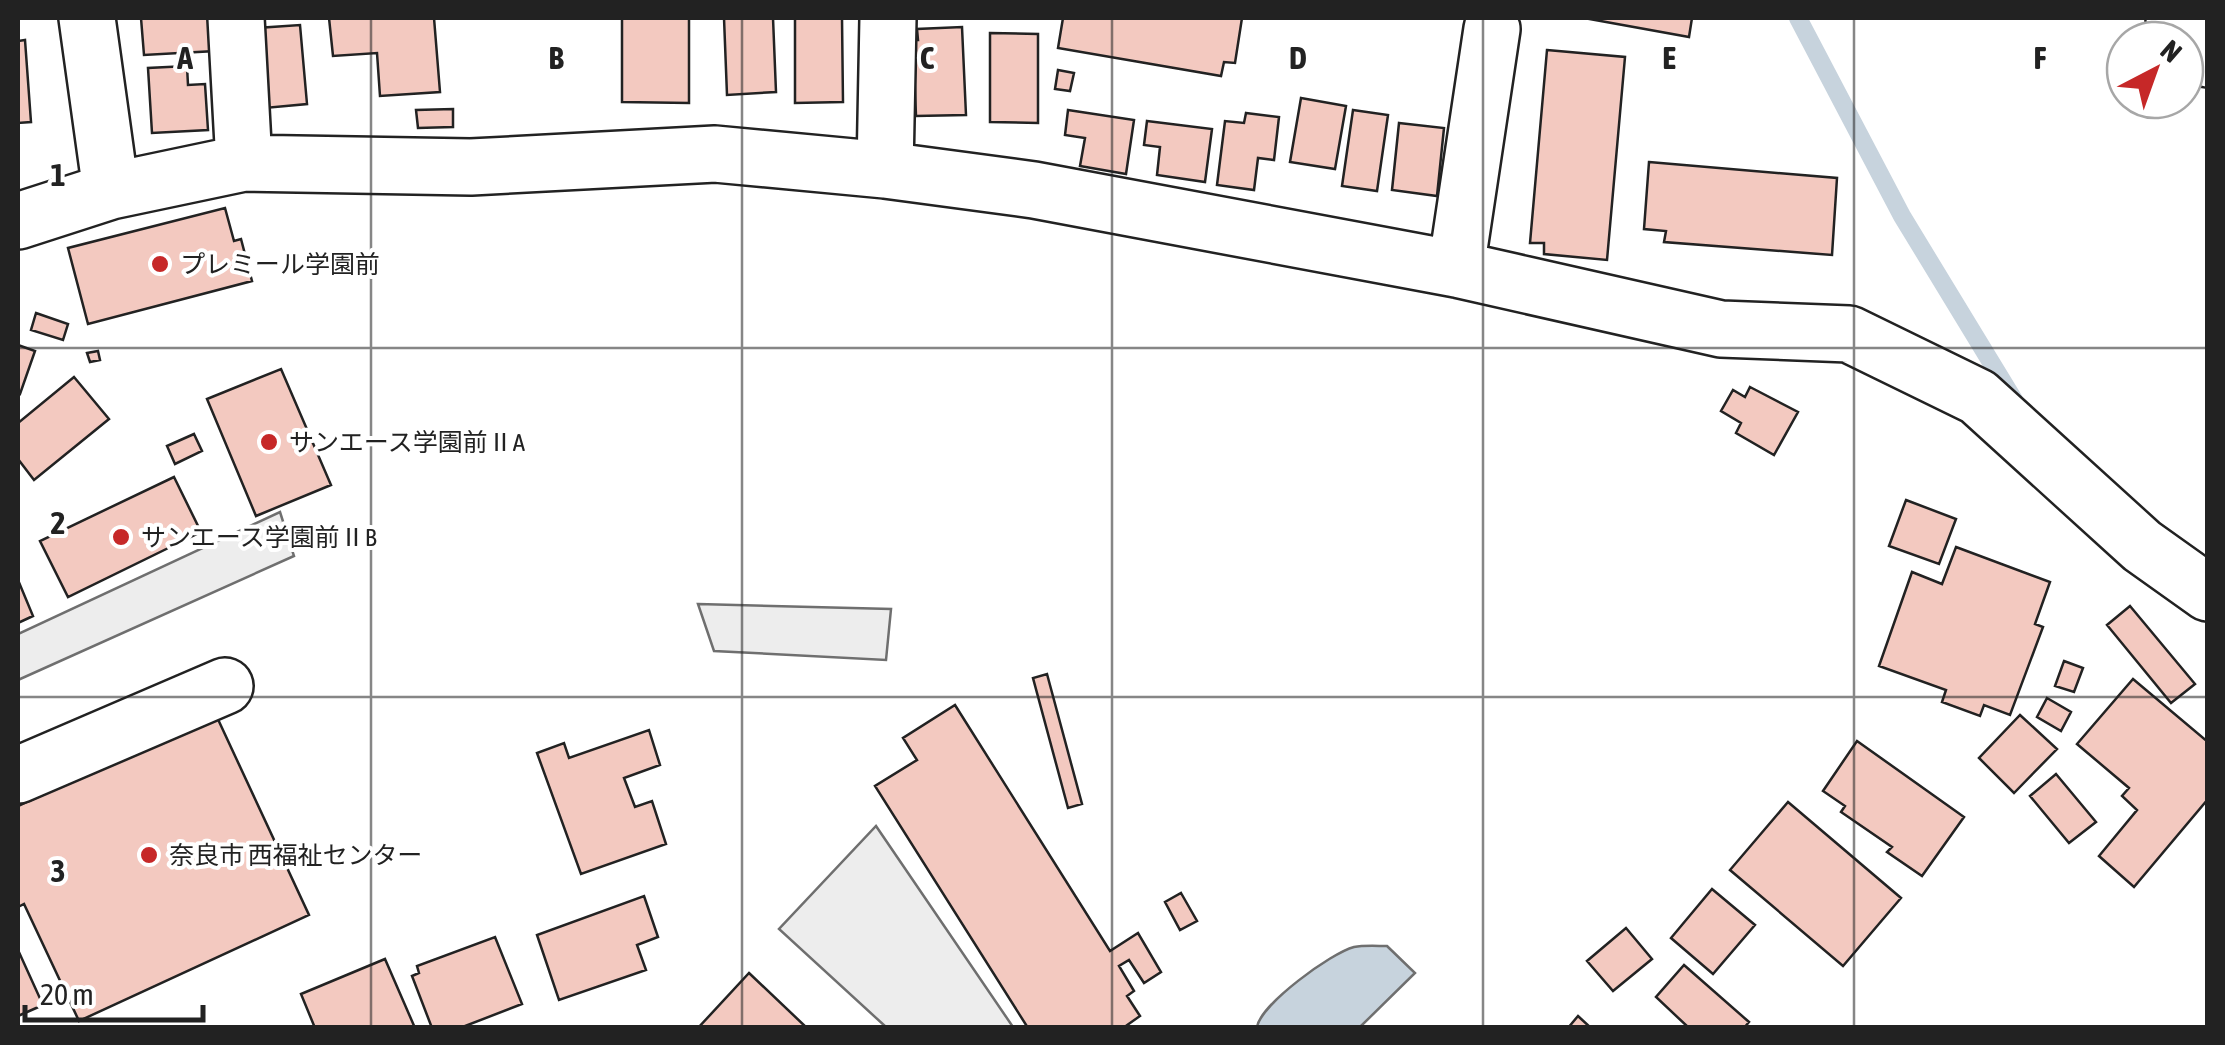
<svg xmlns="http://www.w3.org/2000/svg" width="2225" height="1045" font-family="'Asap Condensed','Noto Sans JP',sans-serif">
  <style>
    .parking { fill: #ededed; stroke: #6f6f6f; stroke-width: 2.5 }
    .water { fill: #c7d3dd; stroke: #6f6f6f; stroke-width: 2.5 }
    .lines { fill: none; stroke-linecap: round; stroke-linejoin: round }
    .stream { stroke: #c7d3dd; stroke-width: 18 }
    .building { fill: #f3c9c0; stroke: #222; stroke-width: 2.5 }
    .minor-casing { stroke: #222; stroke-width: 60 }
    .minor { stroke: #fff; stroke-width: 55 }
    .grid { fill: none; stroke: #222; stroke-width: 2.5; stroke-opacity: 0.55 }
    .poi-dot { fill: #c62828; stroke: #fff; stroke-width: 4 }
    .labels { text-anchor: middle; dominant-baseline: central; stroke-width: 8; stroke-linejoin: round; paint-order: stroke }
    .poi-label { font-size: 25px; fill: #222; stroke: #fff; text-anchor: start }
    .grid-label { font-size: 32px; text-anchor: middle; font-weight: bold; fill: #222; stroke: #fff; stroke-width: 8; stroke-linejoin: round; paint-order: stroke }
  </style>
  <rect width="100%" height="100%" fill="#fff"/>
  <path class="parking" d="M280,512l14,44 -276,124v-46z
    M698,604l193,5 -5,51 -172,-9z
    M876,826l137,201h-127l-107,-98z"/>
  <path class="water" d="M1387,946l28,27 -55,54h-103c4,-23 74,-74 97,-80 10,-2 23,-1 33,-1z"/>
  <g class="lines">
    <path class="stream" d="M1798,18l104,198 112,184"/>
  </g>
  <path class="building" d="M141,18h72l2,33 -71,4z
    M329,18h105l6,74 -60,4 -3,-43 -44,3z
    M622,18h67v85l-67,-1z
    M724,18h49l3,74 -49,3z
    M795,18h47l1,84 -48,1z
    M1063,18h179l-7,45 -11,-1 -3,14 -163,-28z
    M1584,18h108l-3,19z
    M300,25l7,79 -42,4 -8,-80z
    M962,27l4,88 -50,1 -3,-76h5l-1,-11z
    M990,33l48,1v89l-48,-1z
    M25,40l6,82 -13,1v-82z
    M1547,50l78,7 -18,203 -63,-6v-11h-14z
    M187,66l1,19 17,-1 3,46 -56,3 -4,-65z
    M1058,70l16,3 -4,18 -15,-2z
    M1301,98l45,8 -11,63 -45,-7z
    M453,109v18l-35,1 -2,-18z
    M1068,110l66,10 -8,54 -46,-8 5,-28 -20,-3z
    M1353,110l35,5 -11,76 -35,-5z
    M1246,113l33,4 -5,43 -16,-2 -4,32 -37,-5 8,-64 19,2z
    M1147,121l65,8 -7,53 -48,-7 3,-28 -16,-2z
    M1399,123l45,5 -7,68 -45,-6z
    M1649,162l188,16 -5,77 -168,-13 2,-11 -22,-2z
    M225,208l9,33 7,-2 11,42 -164,43 -20,-76z
    M36,313l32,11 -5,16 -32,-10z
    M18,345l17,6 -15,43 -2,-1z
    M98,351l2,9 -10,2 -3,-9z
    M281,369l50,116 -75,31 -49,-117z
    M74,377l35,42 -75,61 -16,-21v-36z
    M1750,387l48,25 -24,43 -38,-22 5,-10 -20,-12 12,-21 12,7z
    M194,434l8,17 -27,13 -8,-18z
    M174,477l27,55 -133,65 -28,-56z
    M1906,500l50,19 -17,45 -50,-18z
    M1956,547l94,35 -15,42 8,3 -33,88 -26,-10 -4,11 -38,-14 4,-12 -67,-24 33,-94 30,12z
    M18,580l15,36 -15,7z
    M2130,606l65,78 -24,19 -64,-78z
    M2064,661l19,7 -9,24 -19,-6z
    M1047,674l35,130 -14,4 -35,-130z
    M2133,679l75,63v57l-74,88 -35,-31 38,-46 -15,-14 7,-8 -52,-44z
    M2047,698l24,14 -10,19 -24,-14z
    M955,705l155,246 28,-18 23,39 -17,11 -15,-23 -10,6 15,25 -7,5 13,20 -17,12h-95l-153,-242 42,-26 -14,-22z
    M216,715l93,200 -230,106 -55,-117 -6,3v-101z
    M2020,715l37,34 -43,44 -35,-35z
    M649,730l11,35 -36,13 11,29 17,-6 14,43 -85,30 -44,-121 27,-10 5,15z
    M1857,741l107,76 -42,59 -35,-24 5,-5 -51,-35 4,-6 -22,-15z
    M2056,774l40,48 -27,21 -39,-47z
    M1788,802l113,96 -58,68 -113,-96z
    M1712,889l43,36 -42,49 -42,-36z
    M1181,893l16,28 -17,9 -15,-28z
    M644,896l14,41 -21,8 9,25 -87,30 -22,-65z
    M1626,928l26,31 -39,32 -26,-30z
    M495,937l27,67 -62,24h-28l-20,-52 7,-3 -2,-7z
    M18,950l25,55 -25,11z
    M385,959l30,69h-100l-14,-34z
    M1684,965l65,57 -5,6h-55l-33,-31z
    M749,973l58,55h-109z
    M1578,1016l13,12h-23z"/>
  <g class="lines">
    <defs>
      <path id="minor" d="M87,18l24,173
        M236,18l8,145
        M2174,18l34,41
        M885,170l3,-152
        M18,221l93,-30 133,-28 227,4 244,-13 170,16 149,20 422,79 265,60 128,5 129,63 164,149 66,47
        M1456,269l36,-240
        M18,775l207,-89"/>
    </defs>
    <use href="#minor" class="minor-casing"/>
    <use href="#minor" class="minor"/>
  </g>
  <path class="grid" d="M371,18v1010M742,18v1010M1112,18v1010M1483,18v1010M1854,18v1010M18,348h2190M18,697h2190"/>
  <g class="poi-dot">
    <circle cx="160" cy="264" r="10"/>
    <circle cx="269" cy="442" r="10"/>
    <circle cx="121" cy="537" r="10"/>
    <circle cx="149" cy="855" r="10"/>
  </g>
  <g class="labels">
    <g class="poi-label">
      <text x="180" y="264">プレミール学園前</text>
      <text x="289" y="442">サンエース学園前ⅡA</text>
      <text x="141" y="537">サンエース学園前ⅡB</text>
      <text x="169" y="855">奈良市 西福祉センター</text>
    </g>
  </g>
  <g class="grid-label">
    <text x="185" y="69">A</text>
    <text x="556" y="69">B</text>
    <text x="927" y="69">C</text>
    <text x="1298" y="69">D</text>
    <text x="1669" y="69">E</text>
    <text x="2040" y="69">F</text>
    <text x="58" y="186">1</text>
    <text x="58" y="534">2</text>
    <text x="58" y="882">3</text>
  </g>
  <rect width="2225" height="1045" fill="none" stroke="#222222" stroke-width="40"/>
  <g transform="translate(2155 70) rotate(41)"><circle r="48" fill="#ffffff" stroke="#a7a7a7" stroke-width="2.5"/>
  <path d="M0-8L18 38L0 25L-18 38Z" fill="#c62828"/>
  <text y="-15" font-size="28" font-weight="bold" text-anchor="middle" fill="#222222">N</text>
  </g>
  <path d="M25 1005v15h178v-15" fill="none" stroke="#222222" stroke-width="5"/>
  <text x="40" y="1005" font-size="30" fill="#222222" stroke="#ffffff" stroke-width="8" paint-order="stroke">20 m</text>
</svg>
